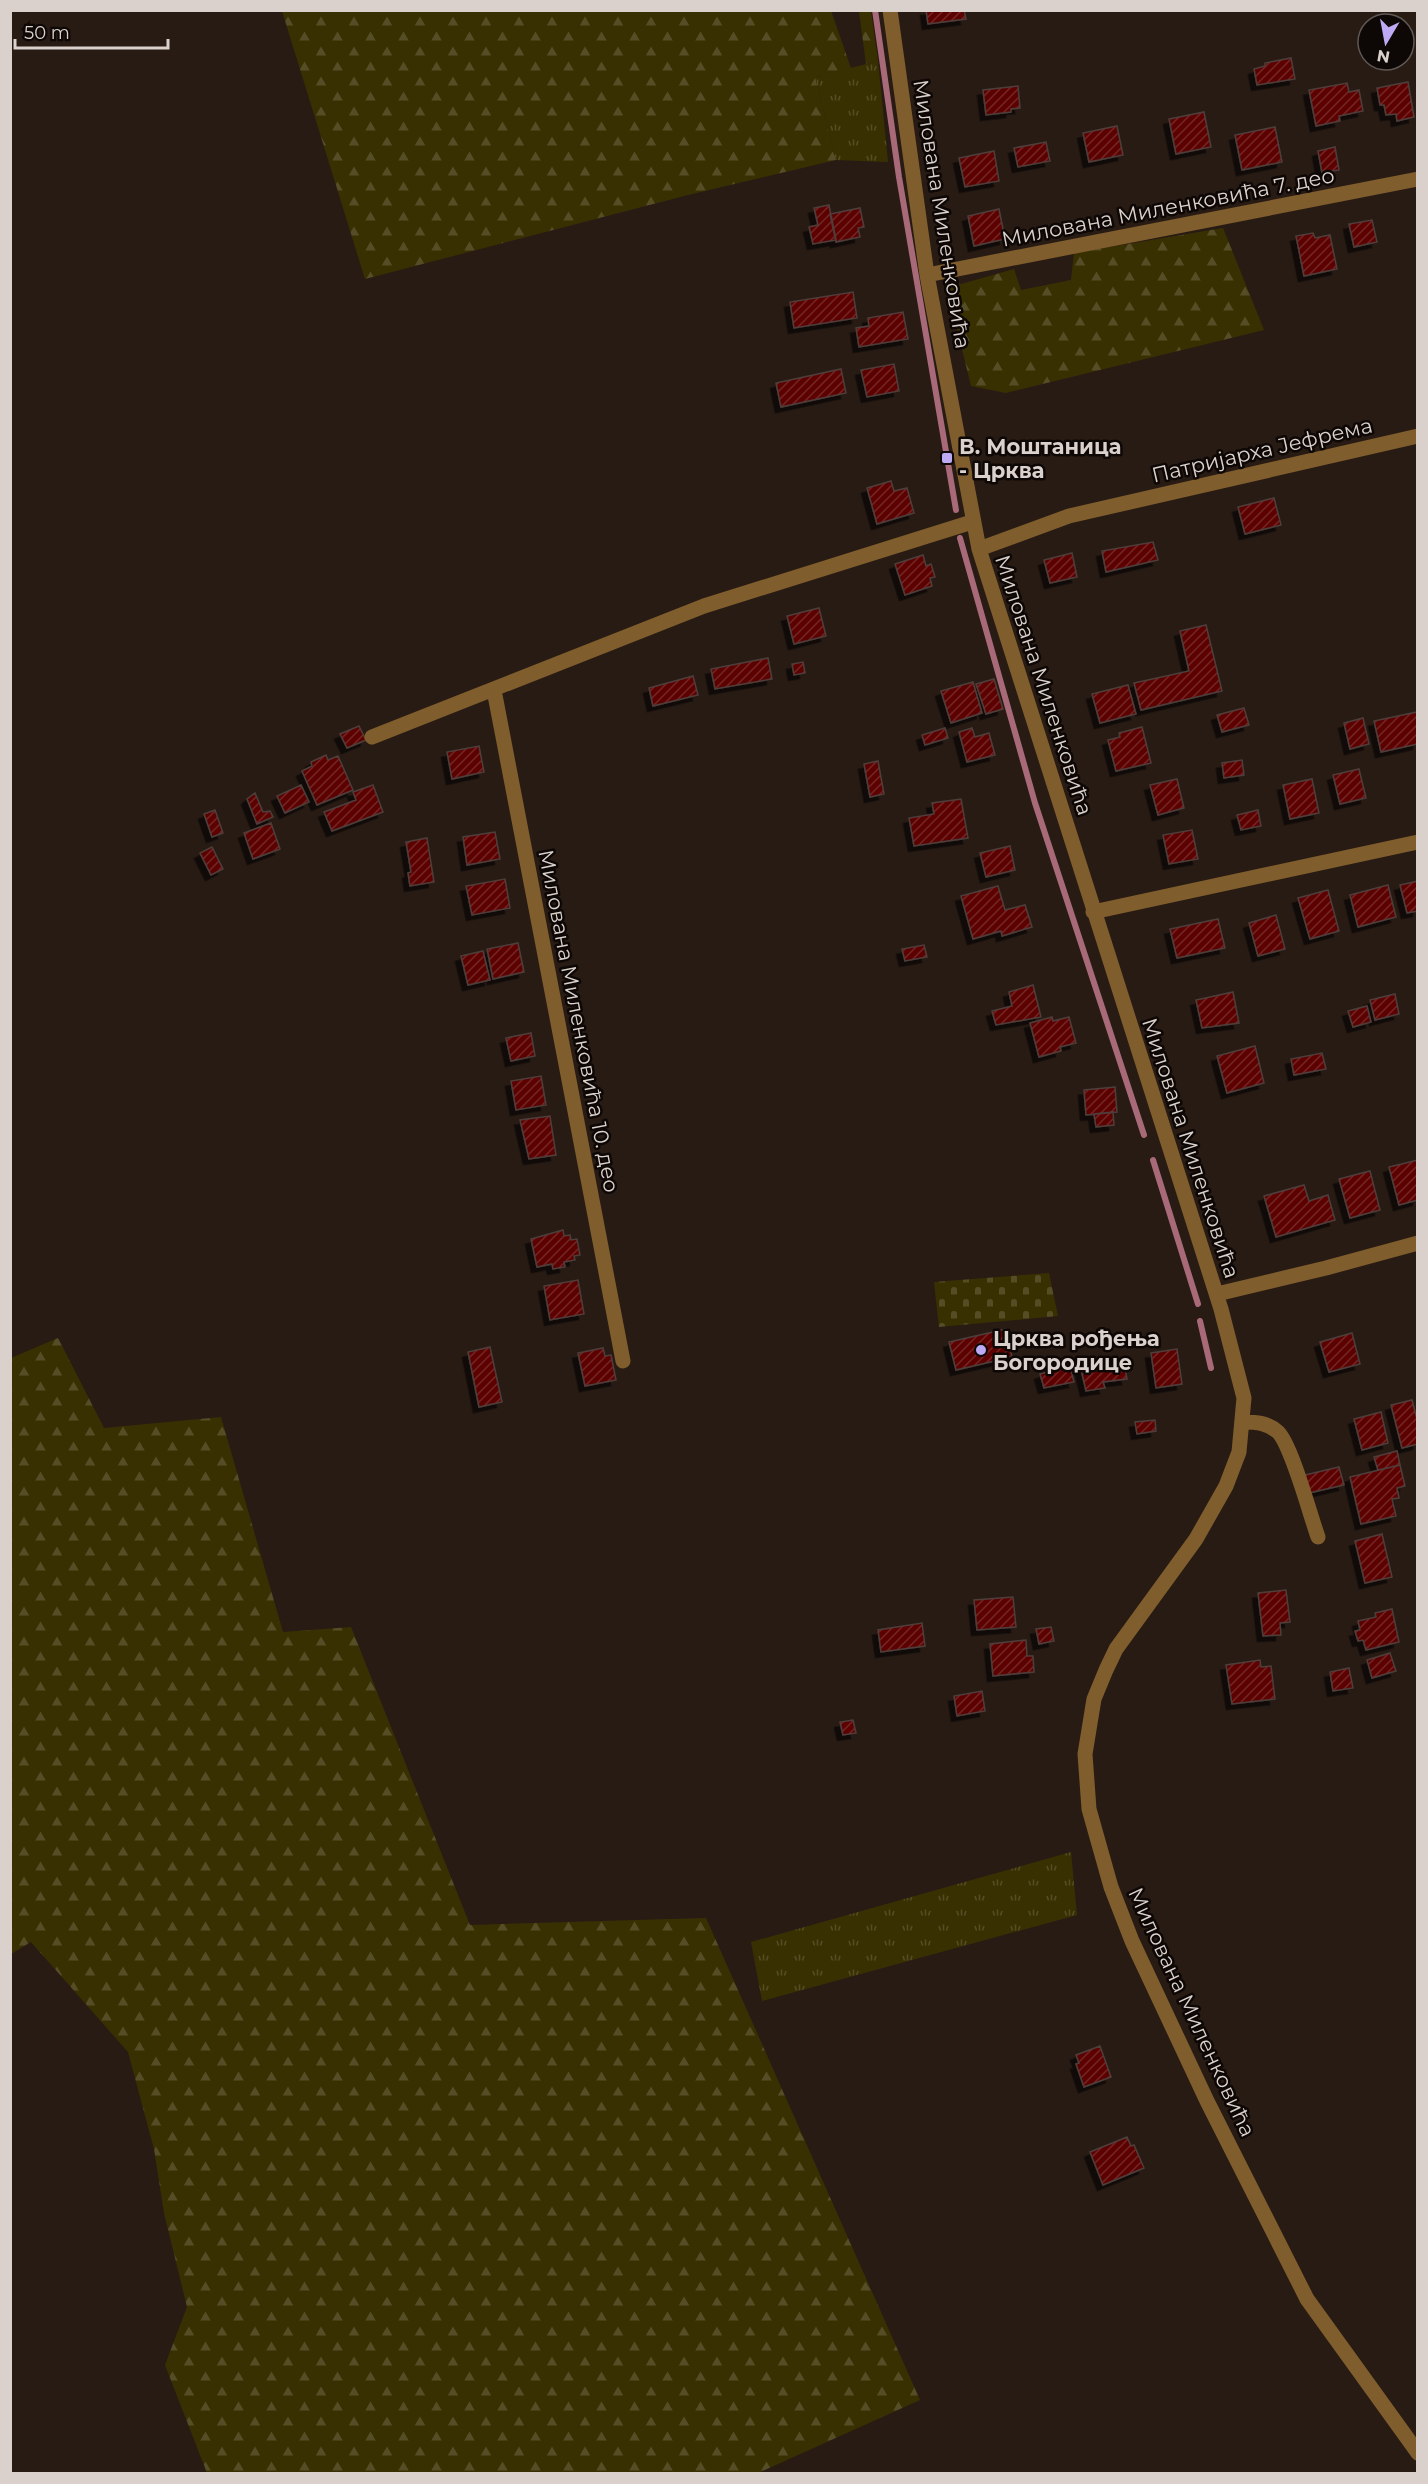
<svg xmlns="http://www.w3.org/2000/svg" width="1428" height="2484" font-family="Montserrat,sans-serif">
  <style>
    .grass { fill: url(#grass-tufts) }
    .forest { fill: url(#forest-firs) }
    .cemetery { fill: url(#cemetery-stones) }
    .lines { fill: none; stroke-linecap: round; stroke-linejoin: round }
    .stream { stroke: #a86a79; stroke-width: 6 }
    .building { fill: url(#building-hatch); stroke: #4f3e3b; stroke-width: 1.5; filter: url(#shadow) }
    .minor { stroke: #7f5d2c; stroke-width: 15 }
    .poi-dot { fill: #bea9f5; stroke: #0d0705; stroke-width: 2 }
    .labels { text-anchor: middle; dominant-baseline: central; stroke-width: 5; stroke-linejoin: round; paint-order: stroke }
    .street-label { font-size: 21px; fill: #dad1cc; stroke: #0d0705 }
    .poi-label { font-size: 21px; font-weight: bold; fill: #dad1cc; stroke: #0d0705; text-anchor: start }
  </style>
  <defs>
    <pattern id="grass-tufts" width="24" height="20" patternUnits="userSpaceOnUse" patternTransform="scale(1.5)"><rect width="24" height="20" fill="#393001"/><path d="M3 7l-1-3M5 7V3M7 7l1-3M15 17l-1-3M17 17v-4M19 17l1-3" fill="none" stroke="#554d25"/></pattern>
    <pattern id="forest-firs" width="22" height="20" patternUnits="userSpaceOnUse" patternTransform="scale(1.5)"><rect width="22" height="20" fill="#393001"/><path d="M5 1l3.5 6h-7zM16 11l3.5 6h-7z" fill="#554d25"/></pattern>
    <pattern id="cemetery-stones" width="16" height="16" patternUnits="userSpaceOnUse" patternTransform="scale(1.5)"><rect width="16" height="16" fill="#393001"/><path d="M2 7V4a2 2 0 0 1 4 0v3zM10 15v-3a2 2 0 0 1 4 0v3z" fill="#554d25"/></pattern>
    <pattern id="building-hatch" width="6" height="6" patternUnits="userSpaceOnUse" patternTransform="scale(1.5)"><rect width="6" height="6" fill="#5b0505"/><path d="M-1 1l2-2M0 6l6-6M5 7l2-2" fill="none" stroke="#722828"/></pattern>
    <filter id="shadow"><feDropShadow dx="-5.5" dy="5.5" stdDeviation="0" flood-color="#0009"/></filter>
  </defs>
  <rect width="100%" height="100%" fill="#281b14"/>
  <path class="grass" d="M878,61l10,101 -52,-2 -21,-83z
    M1071,1852l6,63 -315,86 -11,-59z"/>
  <path class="forest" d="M282,11h549l20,57 -36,9 21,83 -148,35 -323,84z
    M859,11h12l7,50 -12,3z
    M1223,228l41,102 -258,63 -35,-7 -24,-98 67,-19 7,21 50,-10 3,-27z
    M58,1338l46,90 117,-11 62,215 68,-5 119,298 236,-7 214,482 -162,73h-551l-42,-108 22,-58 -23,-94 -10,-64 -26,-97 -97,-110 -20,12v-596z"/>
  <path class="cemetery" d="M1049,1273l9,43 -119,11 -5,-45z"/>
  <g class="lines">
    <path class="stream" d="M875,10l24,167 57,333
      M960,538l75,265 109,332
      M1153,1160l45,144
      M1200,1321l11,47"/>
  </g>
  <path class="building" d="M926,10h38l2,9 -38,5z
    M1291,58l4,21 -38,6 -3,-16 11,-3v-3z
    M1408,82l6,35 -17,4 -1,-7 -10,1 -2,-10h-4l-3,-17z
    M1347,83l2,9 10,-2 4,21 -24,5 1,5 -24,5 -7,-36z
    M1018,86l2,22 -9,1v3l-25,3 -3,-25z
    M1204,112l7,35 -35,7 -7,-35z
    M1117,126l6,29 -34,7 -6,-29z
    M1275,127l7,35 -40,8 -7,-35z
    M1046,142l4,19 -32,6 -4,-19z
    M1335,147l4,23 -17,3 -4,-22z
    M994,151l5,30 -34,6 -6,-29z
    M829,205l7,35 -23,4 -4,-17 9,-2 -4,-17z
    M860,208l4,19 -6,1 2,9 -24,5 -6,-28z
    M999,209l6,30 -31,7 -6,-30z
    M1372,220l5,22 -23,5 -5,-23z
    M1313,233l2,5 15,-3 7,34 -33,7 -8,-40z
    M853,292l4,26 -63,10 -4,-26z
    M903,312l5,27 -49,8 -3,-19 13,-2 -1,-8z
    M894,364l5,27 -32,6 -6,-27z
    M841,369l5,24 -65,14 -5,-24z
    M891,481l3,10 13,-3 7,25 -37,11 -10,-36z
    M1274,498l7,27 -36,9 -7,-27z
    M1153,542l5,18 -52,12 -4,-21z
    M1072,553l5,24 -27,6 -6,-23z
    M923,555l3,11 5,-2 4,13 -5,1 2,8 -27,9 -10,-31z
    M819,608l7,28 -32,8 -7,-28z
    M1206,625l16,66 -81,19 -7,-27 55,-12 -9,-40z
    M768,658l4,21 -57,10 -4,-20z
    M803,662l2,11 -11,2 -2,-11z
    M693,676l5,19 -45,11 -4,-18z
    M994,679l9,30 -17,5 -10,-30z
    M973,682l9,31 -31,10 -10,-32z
    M1128,685l8,29 -36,9 -8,-29z
    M1244,708l5,17 -27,7 -5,-17z
    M1417,712l1,32 -37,8 -7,-31z
    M1363,718l6,26 -19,5 -6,-26z
    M359,726l7,14 -19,8 -7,-14z
    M1142,727l9,36 -35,8 -8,-31 12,-3 -1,-4z
    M945,728l3,10 -23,7 -3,-10z
    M972,728l3,9 14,-4 6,22 -28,7 -8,-30z
    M479,746l5,26 -32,7 -5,-27z
    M326,755l2,5 10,-4 15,34 -36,15 -15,-34 10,-5 -1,-4z
    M1242,760l2,15 -20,3 -2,-15z
    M878,761l6,33 -14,3 -6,-33z
    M1359,769l7,29 -26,6 -7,-29z
    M1177,779l7,29 -26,7 -8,-30z
    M1312,779l7,34 -29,6 -7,-34z
    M301,785l8,17 -24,11 -8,-17z
    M373,785l10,27 -51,19 -8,-19 32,-12 -3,-8z
    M255,793l8,19 7,-1 3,6 -16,7 -10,-25z
    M961,799l7,39 -54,8 -5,-28 25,-4 -2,-11z
    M215,810l8,23 -11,4 -8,-23z
    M1258,810l3,16 -20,4 -4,-15z
    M271,823l9,26 -27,10 -9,-26z
    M1192,830l6,29 -29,5 -6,-29z
    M495,832l5,27 -33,6 -4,-28z
    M427,838l7,44 -24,4 -2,-13 3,-1 -5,-30z
    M1010,846l5,24 -29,7 -6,-24z
    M212,847l11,22 -12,6 -11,-22z
    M505,879l5,29 -38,7 -6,-29z
    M1418,881v30l-11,2 -7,-28z
    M1388,885l8,32 -38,10 -8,-32z
    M998,886l7,24 20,-5 7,22 -30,9 -1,-5 -28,8 -12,-43z
    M1328,890l11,41 -29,8 -12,-41z
    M1276,915l9,34 -27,7 -9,-33z
    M1218,919l7,29 -48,10 -7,-29z
    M518,943l6,29 -31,7 -6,-30z
    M924,945l3,12 -22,4 -3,-12z
    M483,951l7,29 -22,5 -7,-29z
    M1033,985l8,32 -45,8 -4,-14 20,-5 -3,-14z
    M1233,992l6,31 -37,5 -6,-28z
    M1395,994l4,20 -24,6 -5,-20z
    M1367,1006l4,16 -18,5 -5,-16z
    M1052,1017l1,4 16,-4 7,26 -16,4 1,4 -22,6 -9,-34z
    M531,1033l4,23 -24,5 -5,-23z
    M1255,1046l9,37 -37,10 -10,-37z
    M1322,1053l4,16 -32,6 -3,-16z
    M541,1076l5,29 -30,5 -5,-29z
    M1115,1087l2,25 -31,3 -2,-25z
    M1113,1112l1,13 -18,2 -2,-13z
    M550,1116l6,39 -27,4 -9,-39z
    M1418,1160v40l-19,5 -10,-38z
    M1370,1171l10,39 -30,8 -11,-39z
    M1304,1185l5,16 19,-6 7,25 -59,17 -12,-41z
    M563,1230l1,6 6,-1 1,5 6,-1 3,16 -6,1 1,4 -11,2 1,5 -12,2 -1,-5 -15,3 -6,-28z
    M578,1280l6,34 -34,6 -6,-34z
    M1006,1329l6,28 -56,13 -7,-28z
    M1352,1333l8,31 -31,8 -9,-30z
    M490,1347l12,55 -23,5 -11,-55z
    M603,1348l2,8 6,-1 5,25 -31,6 -7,-33z
    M1177,1349l5,35 -26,4 -5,-35z
    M1123,1358l4,21 -24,3 2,6 -19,3 -6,-26z
    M1070,1366l4,16 -30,6 -4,-14z
    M1412,1400l6,23v21l-16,4 -11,-43z
    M1381,1412l7,31 -26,7 -8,-31z
    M1155,1420l1,11 -19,3 -2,-12z
    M1397,1451l3,14 -22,5 -4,-13z
    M1400,1465l5,21 -8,2 2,10 -7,1 4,17 -35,8 -11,-47z
    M1339,1467l5,18 -35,8 -4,-18z
    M1382,1534l10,43 -27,6 -10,-42z
    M1286,1590l4,32 -10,1 1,12 -18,1 -5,-43z
    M1013,1597l3,30 -39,3 -3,-30z
    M1392,1609l7,33 -33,8 -3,-10 -5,1 -3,-10 5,-1 -2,-9 18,-4 -1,-4z
    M922,1623l3,23 -44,6 -3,-22z
    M1051,1627l3,14 -15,3 -3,-15z
    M1026,1640l1,16h6l1,16 -41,4 -3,-32z
    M1390,1653l6,18 -24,7 -5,-18z
    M1260,1660l1,7 10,-1 4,33 -43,5 -6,-39z
    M1349,1668l4,20 -20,3 -3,-19z
    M982,1691l3,20 -28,5 -3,-20z
    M853,1720l3,13 -13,2 -3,-13z
    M1100,2046l11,31 -27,10 -8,-23 3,-1 -3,-8z
    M1127,2137l4,9 3,-1 10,23 -41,17 -13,-33z"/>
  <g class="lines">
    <path class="minor" d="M890,10l37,265 52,274 242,760 23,89 -5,54 -13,34 -30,53 -80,110 -10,21 -12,29 -9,55 4,55 22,78 21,54 75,160 100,198 111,154
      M927,275l491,-96
      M979,549l90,-33 349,-80
      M494,690l129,671
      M372,737l332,-131 268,-84
      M1093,912l325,-70
      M1217,1294l109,-26 92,-25
      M1243,1422c14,0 25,1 35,10 14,14 32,83 40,105"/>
  </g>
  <g class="poi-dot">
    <rect x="941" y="452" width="12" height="12" rx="3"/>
    <circle cx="981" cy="1350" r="6"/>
  </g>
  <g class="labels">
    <g class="street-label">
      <text transform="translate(1168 207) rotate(-11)">Милована Миленковића 7. део</text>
      <text transform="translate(942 214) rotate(81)">Милована Миленковића</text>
      <text transform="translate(1262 450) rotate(-13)">Патријарха Јефрема</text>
      <text transform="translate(1044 685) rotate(72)">Милована Миленковића</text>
      <text transform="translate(579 1021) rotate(79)">Милована Миленковића 10. део</text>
      <text transform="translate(1191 1148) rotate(72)">Милована Миленковића</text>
      <text transform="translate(1192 2012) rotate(65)">Милована Миленковића</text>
    </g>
    <g class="poi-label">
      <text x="959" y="446">В. Моштаница<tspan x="959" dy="24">- Црква</tspan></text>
      <text x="993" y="1338">Црква рођења<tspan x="993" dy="24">Богородице</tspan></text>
    </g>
  </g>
  <rect width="1428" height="2484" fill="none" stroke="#dad1cc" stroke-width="24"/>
  <g transform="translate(1386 42) rotate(190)"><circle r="28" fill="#0d0705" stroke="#5f5855" stroke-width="1.5"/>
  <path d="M0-4.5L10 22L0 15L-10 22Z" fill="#bea9f5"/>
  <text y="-9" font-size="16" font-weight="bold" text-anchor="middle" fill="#dad1cc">N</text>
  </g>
  <path d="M15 39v9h153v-9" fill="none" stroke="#dad1cc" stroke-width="3"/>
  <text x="24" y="39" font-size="18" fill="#dad1cc" stroke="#0d0705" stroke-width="4.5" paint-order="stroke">50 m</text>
</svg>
